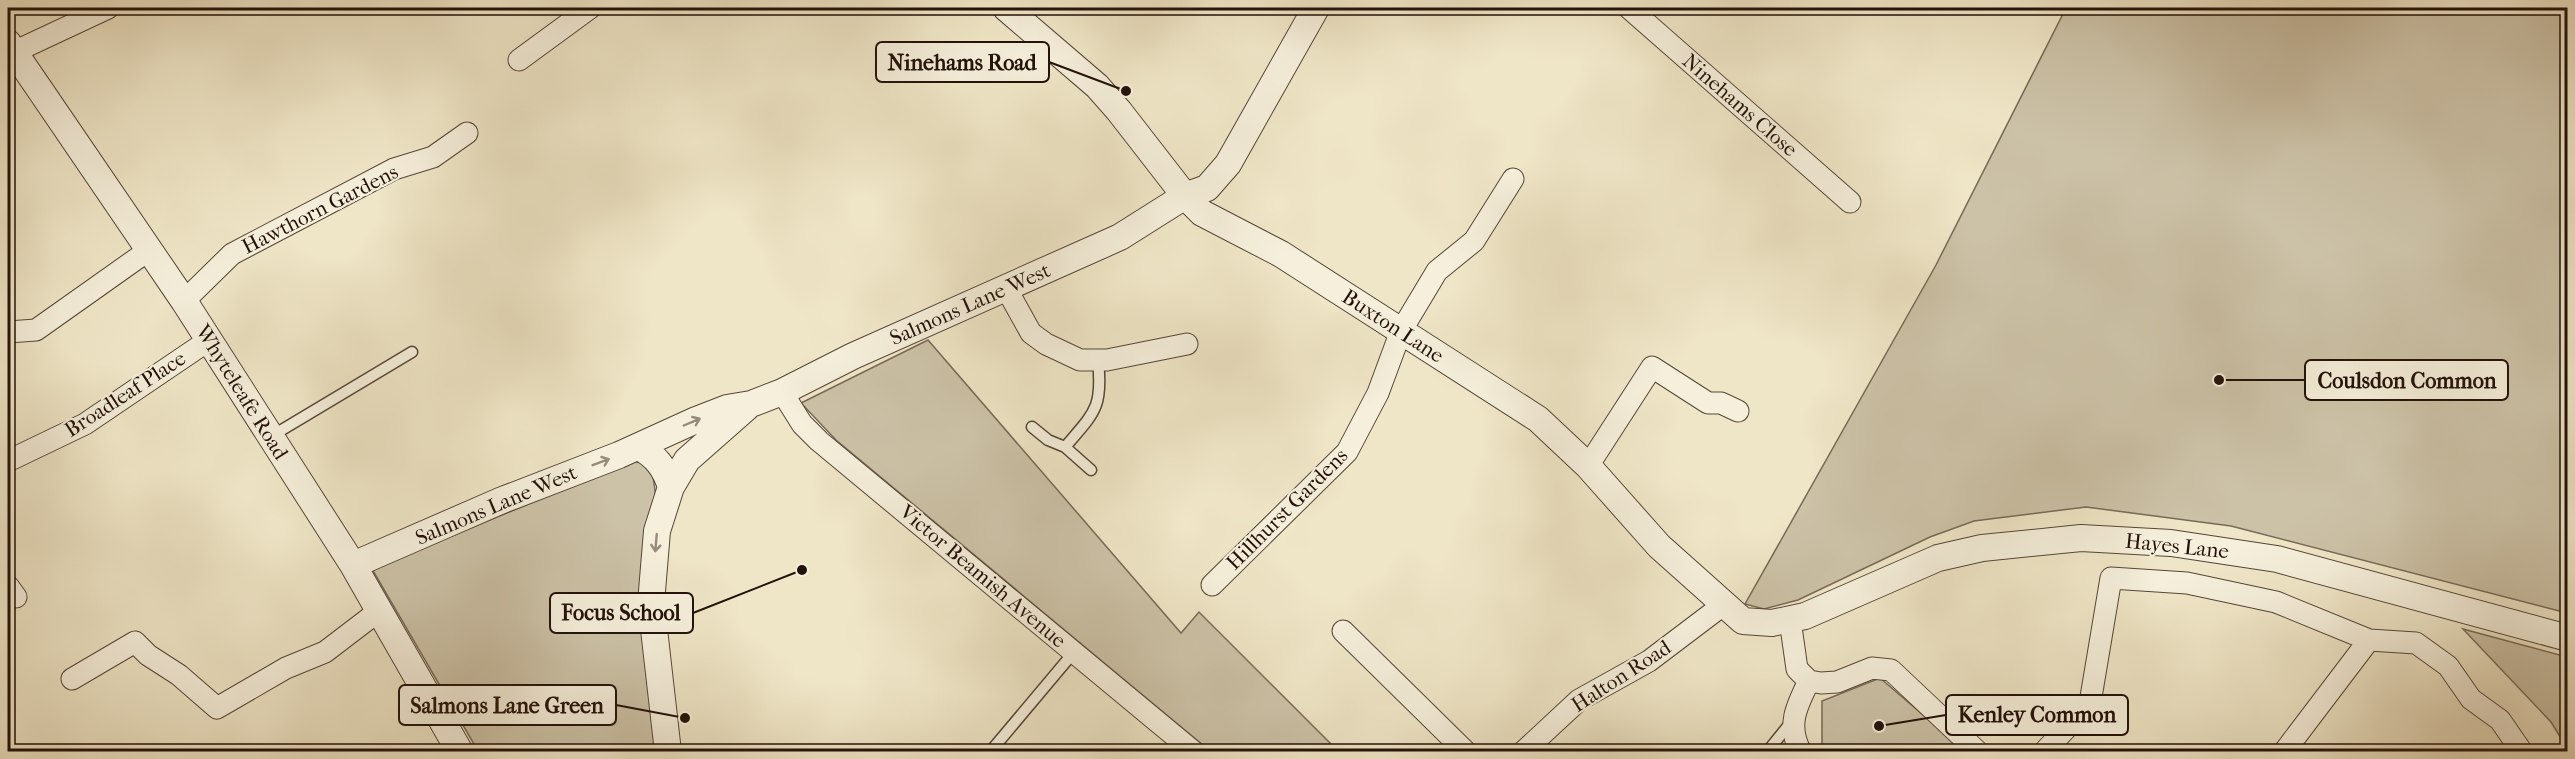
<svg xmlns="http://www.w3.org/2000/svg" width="2575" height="759" font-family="'IM FELL French Canon',serif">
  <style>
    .green { fill: #ccc2a7; stroke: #776a58; stroke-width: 1.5 }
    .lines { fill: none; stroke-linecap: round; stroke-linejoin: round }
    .service-casing { stroke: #554638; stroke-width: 13 }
    .minor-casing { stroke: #554638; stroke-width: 23 }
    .tertiary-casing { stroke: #554638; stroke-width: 28 }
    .service { stroke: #f5efdb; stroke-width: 10 }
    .minor { stroke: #f5efdb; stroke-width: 21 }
    .tertiary { stroke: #f5efdb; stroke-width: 26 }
    .oneway { stroke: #968b7c }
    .labels { text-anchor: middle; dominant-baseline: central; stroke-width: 4.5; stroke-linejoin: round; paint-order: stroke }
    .street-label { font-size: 21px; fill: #221109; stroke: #f5efdb }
    .leader { fill: none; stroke: #221109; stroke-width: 2 }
    .callout-dot { fill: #221109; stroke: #f5efdb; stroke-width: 2 }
    .callout { fill: #f5efdb; stroke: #221109; stroke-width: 2 }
    .callout-label { font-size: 22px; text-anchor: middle; font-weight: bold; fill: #221109 }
  </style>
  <rect width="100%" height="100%" fill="#efe6c7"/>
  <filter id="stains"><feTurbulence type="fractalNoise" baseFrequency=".00333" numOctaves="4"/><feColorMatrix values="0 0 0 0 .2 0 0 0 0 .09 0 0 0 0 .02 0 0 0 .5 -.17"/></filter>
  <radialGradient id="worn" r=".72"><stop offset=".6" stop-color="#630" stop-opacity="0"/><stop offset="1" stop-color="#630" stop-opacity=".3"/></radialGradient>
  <path class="green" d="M2066,8h501v605l-336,-87 -145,-19 -112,14 -44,16 -132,63 -34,9 -19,-5 191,-339z
    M928,340l253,293 18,-21 139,139h-128l-374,-311 -35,-37z
    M632,461l14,3 7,12 3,22 -11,161 10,92h-177l-106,-182z
    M2463,629l104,28v91l-16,-26z
    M1880,678l85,73 -143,1v-51z"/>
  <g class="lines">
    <defs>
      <path id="service" d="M1032,427l16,13 17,7 26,23
        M270,437l142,-85
        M1065,447c30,-35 38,-39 33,-87
        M990,752l84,-100
        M1767,752l25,-31"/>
      <path id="minor" d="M1629,8l221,194
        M14,52l94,-44
        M519,60l71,-52
        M1006,288l25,45 15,11 34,16h27l80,-16
        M184,301l48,-47 162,-85 39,-12 34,-24
        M8,332l28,-2 113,-80
        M782,392l20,32 17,17 375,311
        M8,461l77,-37 124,-84
        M1588,466l64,-99 56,36h13l17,8
        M1212,585l135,-133 31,-59 23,-62 36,-60 37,-30 39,-62
        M8,586l8,11
        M1790,620l7,49 12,12 12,2 16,-1 35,-14 19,2 87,82
        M1343,631l123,121
        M72,679l63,-37 13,13 31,20 38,33 69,-40 39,-16 55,-42
        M1523,752l56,-52 70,-39 74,-56
        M1801,752c-15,-26 -4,-47 8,-71
        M2044,752l46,-49 21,-125 76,5 89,19 93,38 47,3 32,23 23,33 29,21 22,32
        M2284,752l85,-112"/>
      <path id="tertiary" d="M1006,8l91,78 22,25 66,85 17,17 79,41 257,165 50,47 71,80 84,75 29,2 33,-7 133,-58 44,-10 99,-10 90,5 106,16 291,79
        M8,43l176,258 169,264 107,187
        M639,447c17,9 26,21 32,40
        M353,565l147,-64 119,-46 77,-35 31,-12 24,-4 31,-12 71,-36 267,-119 65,-41 22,-8 21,-24 88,-156
        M668,752l-17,-149 6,-72 14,-44 16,-27 59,-52"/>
    </defs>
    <use href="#service" class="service-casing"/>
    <use href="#minor" class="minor-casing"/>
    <use href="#tertiary" class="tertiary-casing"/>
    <use href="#service" class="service"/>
    <use href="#minor" class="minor"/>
    <use href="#tertiary" class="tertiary"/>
  </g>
  <defs><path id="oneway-shaft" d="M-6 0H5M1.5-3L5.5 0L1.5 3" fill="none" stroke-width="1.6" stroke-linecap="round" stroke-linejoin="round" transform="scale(1.5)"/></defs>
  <g class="oneway">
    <use href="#oneway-shaft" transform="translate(692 422) rotate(-23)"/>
    <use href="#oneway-shaft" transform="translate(601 462) rotate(-21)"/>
    <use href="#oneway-shaft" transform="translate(656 543) rotate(95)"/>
  </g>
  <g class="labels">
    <g class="street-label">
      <text transform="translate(1740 105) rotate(41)">Ninehams Close</text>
      <text transform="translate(320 209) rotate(-27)">Hawthorn Gardens</text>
      <text transform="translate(970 304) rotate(-24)">Salmons Lane West</text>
      <text transform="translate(1393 326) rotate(33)">Buxton Lane</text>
      <text transform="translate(242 392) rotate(58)">Whyteleafe Road</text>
      <text transform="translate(125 394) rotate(-33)">Broadleaf Place</text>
      <text transform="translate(496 505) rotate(-23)">Salmons Lane West</text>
      <text transform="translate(1287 509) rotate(-45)">Hillhurst Gardens</text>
      <text transform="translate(2177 546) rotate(6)">Hayes Lane</text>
      <text transform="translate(983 576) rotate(40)">Victor Beamish Avenue</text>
      <text transform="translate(1621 676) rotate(-33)">Halton Road</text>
    </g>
  </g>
  <path class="leader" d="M1126 91L1049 62M2219 380L2305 380M802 570L693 613M685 718L616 705M1879 726L1946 715"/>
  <g class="callout-dot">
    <circle cx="1126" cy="91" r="6"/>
    <circle cx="2219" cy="380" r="6"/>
    <circle cx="802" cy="570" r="6"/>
    <circle cx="685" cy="718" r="6"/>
    <circle cx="1879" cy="726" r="6"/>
  </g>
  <g class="callout">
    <rect x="876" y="42" width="173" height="40" rx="6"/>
    <rect x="2305" y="360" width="203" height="40" rx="6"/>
    <rect x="550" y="593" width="143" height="40" rx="6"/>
    <rect x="399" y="685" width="217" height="40" rx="6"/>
    <rect x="1946" y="695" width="182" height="40" rx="6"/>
  </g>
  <g class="callout-label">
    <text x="962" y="70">Ninehams Road</text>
    <text x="2407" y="388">Coulsdon Common</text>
    <text x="621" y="620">Focus School</text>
    <text x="507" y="713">Salmons Lane Green</text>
    <text x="2037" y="722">Kenley Common</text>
  </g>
  <rect width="2575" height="759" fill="none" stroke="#efe6c7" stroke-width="30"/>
  <rect x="9" y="9" width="2557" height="741" fill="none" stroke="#221109" stroke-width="3"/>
  <rect x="15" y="15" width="2545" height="729" fill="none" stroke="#221109" stroke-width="1.5"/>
  <rect width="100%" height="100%" filter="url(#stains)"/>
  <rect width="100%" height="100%" fill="url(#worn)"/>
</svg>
